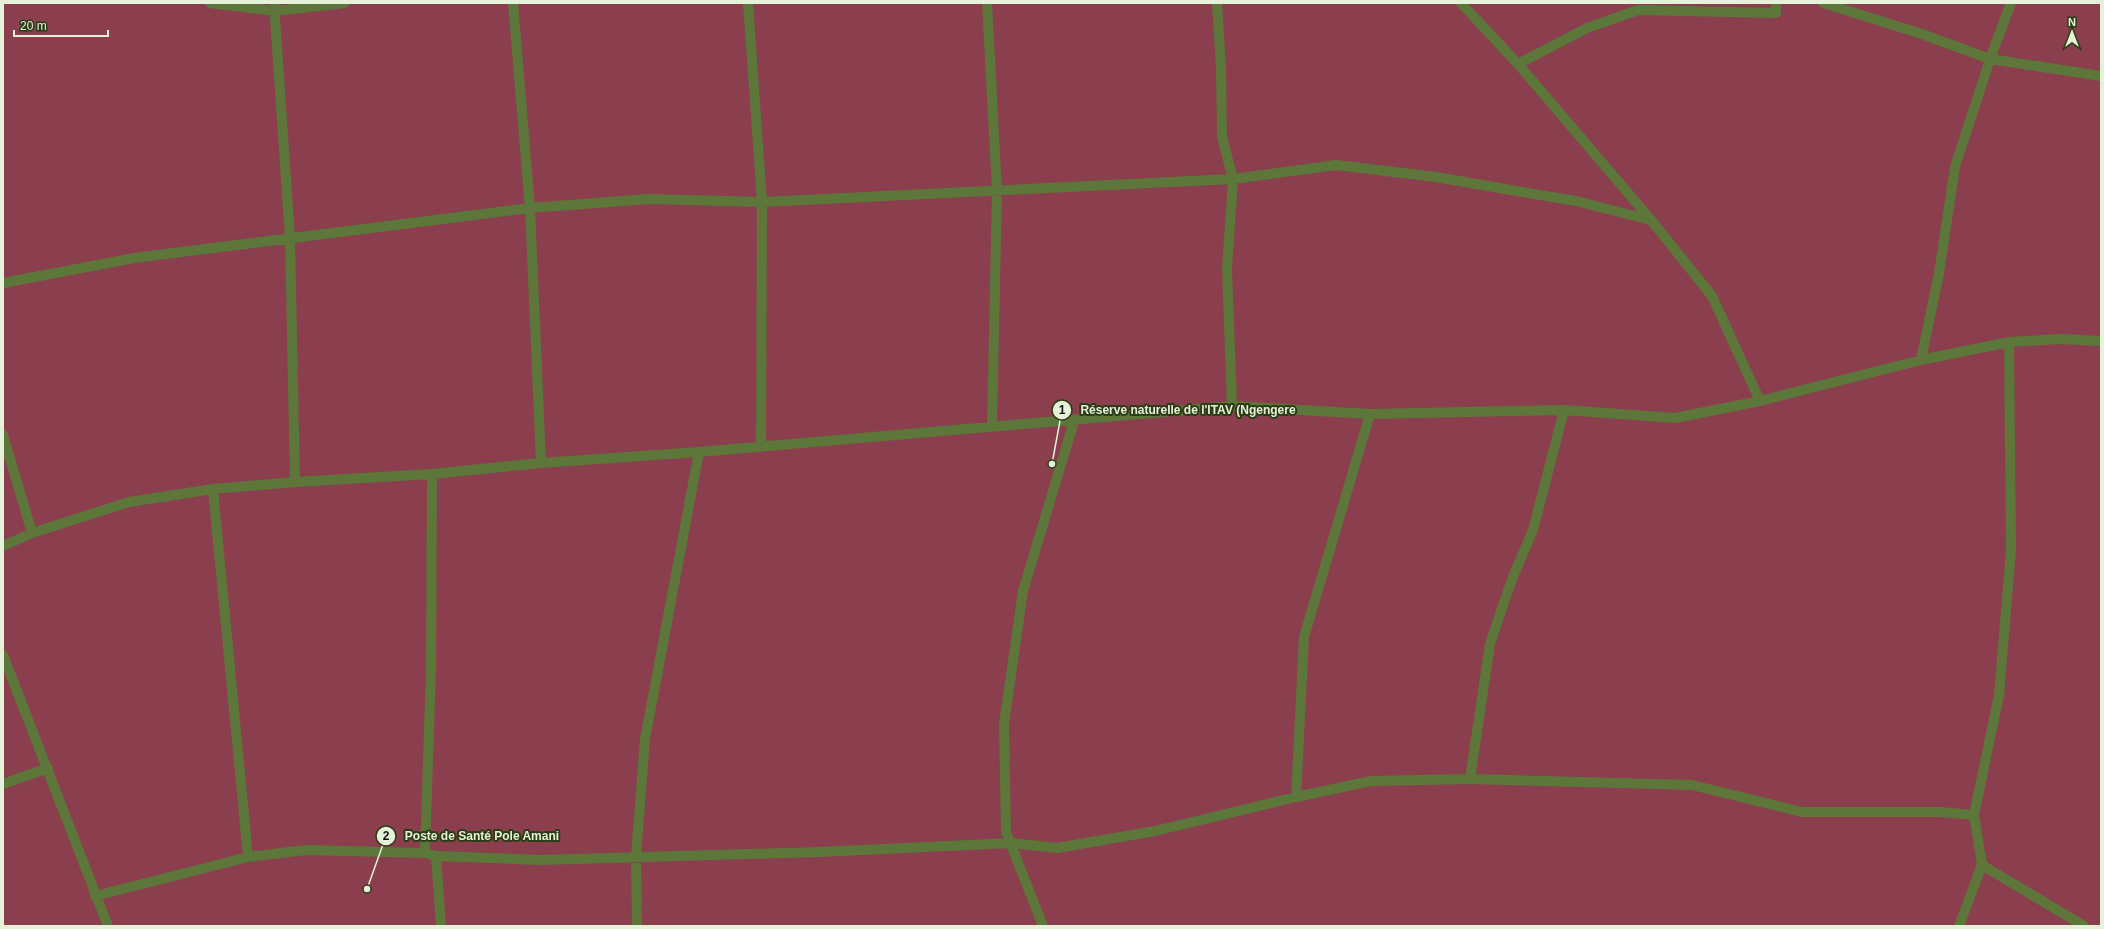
<svg xmlns="http://www.w3.org/2000/svg" width="2104" height="929" font-family="Helvetica,sans-serif">
  <style>
    .green { fill: #8b3e4e }
    .lines { fill: none; stroke-linecap: round; stroke-linejoin: round }
    .minor { stroke: #5c7739; stroke-width: 10 }
    .leader { fill: none; stroke: #e5f1d9; stroke-width: 1.5 }
    .callout-dot { fill: #e5f1d9; stroke: #2c3d15; stroke-width: 1.5 }
    .mark-label { font-size: 12px; text-anchor: middle; font-weight: bold; fill: #111 }
    .callout-label { font-size: 12px; text-anchor: middle; font-weight: bold; fill: #e5f1d9; stroke: #2c3d15; stroke-width: 4; stroke-linejoin: round; paint-order: stroke }
  </style>
  <rect width="100%" height="100%" fill="#2c3d15"/>
  <path class="green" d="M3,3h2098v923h-2098z"/>
  <g class="lines">
    <path class="minor" d="M210,3l65,8 70,-8
      M274,3l16,235 5,244
      M513,3l17,205 11,255
      M748,3l14,199 -1,245
      M987,3l10,188 -5,235
      M1217,3l4,64 1,70 11,42 -6,90 5,137
      M1461,3l57,61 133,156 61,76 48,105
      M1823,3l99,31 68,25 111,17
      M1518,64l69,-36 51,-18 138,3v-10
      M3,283l131,-25 396,-50 119,-9 113,3 471,-23 103,-14 100,12 75,13 65,11 75,19
      M1921,360l18,-87 16,-106 35,-108 21,-56
      M3,435l29,98
      M213,489l35,368
      M3,546l29,-13 97,-31 84,-13 82,-7 137,-8 109,-11 158,-11 533,-46 138,8 194,-4 111,8 85,-17 161,-41 88,-18 51,-3 41,2
      M3,655l105,271
      M1470,779l20,-135 22,-65 21,-49 31,-120
      M3,784l45,-16
      M1296,797l8,-160 66,-223
      M425,853l6,-184 1,-195
      M436,856l5,70
      M1982,865l102,61
      M95,896l153,-39 58,-7 119,3 11,3 105,4 278,-8 193,-9 45,5 98,-17 141,-34 75,-16 99,-2 222,6 110,27h138l34,3
      M637,926l-1,-70 9,-117 54,-287
      M1043,926l-37,-94 -2,-108 19,-133 51,-170
      M1959,926l23,-61 -8,-50 25,-120 12,-145 -2,-208"/>
  </g>
  <path class="leader" d="M1052 464L1062 410M367 889L386 836"/>
  <g class="callout-dot">
    <circle cx="1052" cy="464" r="4"/>
    <circle cx="367" cy="889" r="4"/>
    <circle cx="1062" cy="410" r="10"/>
    <circle cx="386" cy="836" r="10"/>
  </g>
  <g class="mark-label">
    <text x="1062" y="414">1</text>
    <text x="386" y="840">2</text>
  </g>
  <g class="callout-label">
    <text x="1188" y="414">Réserve naturelle de l'ITAV (Ngengere</text>
    <text x="482" y="840">Poste de Santé Pole Amani</text>
  </g>
  <rect width="2104" height="929" fill="none" stroke="#e5f1d9" stroke-width="8"/>
  <g transform="translate(2072 32)" stroke="#2c3d15" stroke-width="3" paint-order="stroke">
  <path d="M0-3L7 15L0 10L-7 15Z" fill="#e5f1d9"/>
  <text y="-6" font-size="11" font-weight="bold" text-anchor="middle" fill="#e5f1d9">N</text>
  </g>
  <path d="M14 30v6h94v-6" fill="none" stroke="#e5f1d9" stroke-width="2"/>
  <text x="20" y="30" font-size="12" fill="#e5f1d9" stroke="#2c3d15" stroke-width="3" paint-order="stroke">20 m</text>
</svg>
